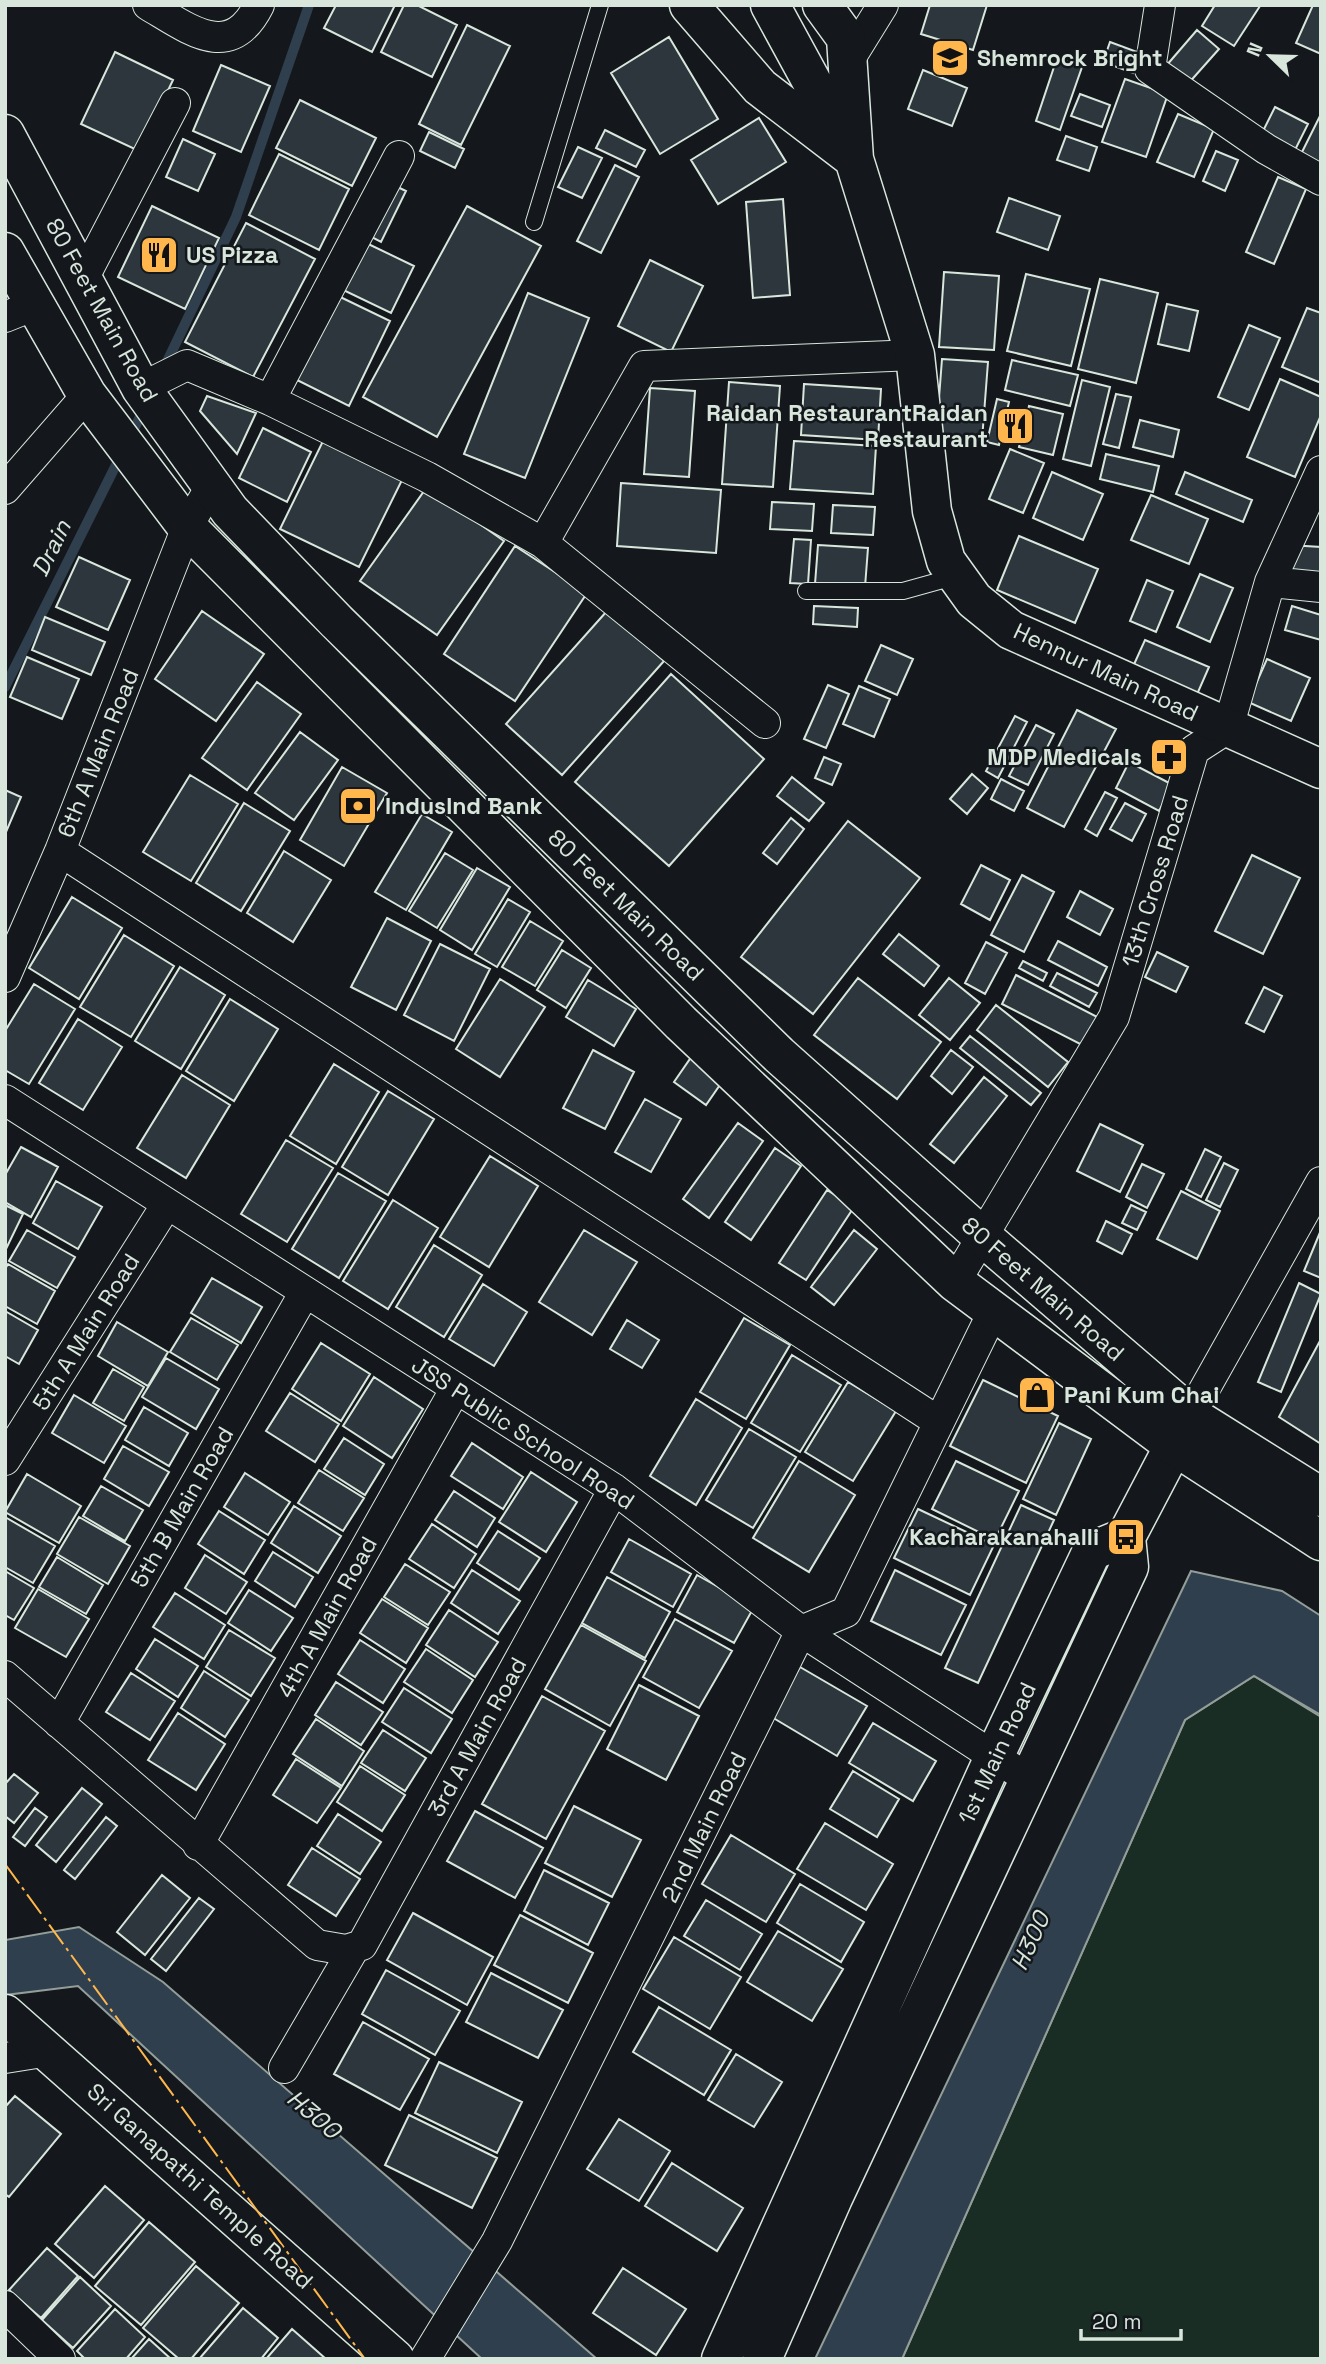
<svg xmlns="http://www.w3.org/2000/svg" width="1326" height="2364" font-family="'Space Grotesk',sans-serif">
  <style>
    .green { fill: #1a2d24; stroke: #939e99; stroke-width: 2 }
    .water { fill: #2f3f4d; stroke: #939e99; stroke-width: 2 }
    .lines { fill: none; stroke-linecap: round; stroke-linejoin: round }
    .stream { stroke: #2f3f4d; stroke-width: 10 }
    .building { fill: #2c363c; stroke: #d8e6dc; stroke-width: 2 }
    .lane-casing { stroke: #d8e6dc; stroke-width: 18 }
    .street-casing { stroke: #d8e6dc; stroke-width: 32 }
    .secondary-casing { stroke: #d8e6dc; stroke-width: 41 }
    .primary-casing { stroke: #d8e6dc; stroke-width: 41 }
    .lane { stroke: #14181c; stroke-width: 16 }
    .street { stroke: #14181c; stroke-width: 30 }
    .secondary { stroke: #14181c; stroke-width: 38 }
    .primary { stroke: #14181c; stroke-width: 38 }
    .power { stroke: #ffb74d; stroke-width: 2; stroke-dasharray: 24 5 3.5 5; stroke-linecap: butt }
    .labels { text-anchor: middle; dominant-baseline: central; stroke-width: 5; stroke-linejoin: round; paint-order: stroke }
    .poi-label { font-size: 23px; font-weight: bold; fill: #d8e6dc; stroke: #14181c; text-anchor: start }
    .street-label { font-size: 23px; fill: #d8e6dc; stroke: #14181c }
    .water-label { font-size: 24px; font-style: italic; fill: #d8e6dc; stroke: #14181c }
  </style>
  <rect width="100%" height="100%" fill="#14181c"/>
  <path class="green" d="M1254,1676l67,41v642h-419l283,-639z"/>
  <path class="water" d="M1191,1571l91,20 39,25v99l-67,-39 -69,44 -283,639h-87z
    M79,1927l84,55 434,377h-115l-404,-373 -73,9v-55z"/>
  <g class="lines">
    <path class="stream" d="M164,368l72,-151 73,-212
      M135,427l10,-20
      M5,687l111,-222"/>
  </g>
  <path class="building" d="M336,5h59l-23,47 -48,-24z
    M404,5h13l40,20 -25,52 -51,-25z
    M930,5h57l-14,45 -52,-16z
    M1215,5l45,1 -26,40 -32,-20z
    M1313,5h8v49l-25,-11z
    M467,25l43,21 -49,99 -42,-21z
    M1197,30l22,19 -32,36 -21,-19z
    M669,37l49,82 -58,35 -49,-81z
    M1110,42l30,11 -7,20 -30,-11z
    M115,52l58,28 -34,71 -58,-27z
    M1057,58l25,9 -22,63 -24,-9z
    M221,65l49,21 -29,66 -48,-21z
    M923,70l44,18 -15,38 -44,-17z
    M1125,79l43,15 -22,63 -44,-15z
    M1080,94l30,11 -8,22 -31,-11z
    M300,100l76,38 -24,48 -76,-38z
    M1275,107l33,17 -17,34 -33,-17z
    M1178,114l36,15 -20,48 -37,-15z
    M1321,114v57l-23,-11z
    M759,118l27,44 -68,42 -27,-44z
    M605,130l40,20 -9,17 -40,-19z
    M429,132l35,17 -9,19 -35,-17z
    M1066,136l31,11 -8,24 -32,-11z
    M183,139l32,15 -17,37 -32,-14z
    M578,147l24,11 -20,40 -24,-11z
    M1216,151l22,9 -13,31 -22,-10z
    M279,154l70,35 -30,61 -70,-35z
    M615,165l24,12 -38,76 -24,-12z
    M1278,177l28,12 -32,75 -28,-12z
    M389,183l17,8 -25,51 -17,-9z
    M1009,198l51,18 -12,34 -51,-18z
    M783,199l7,96 -37,3 -7,-96z
    M152,206l67,32 -34,71 -67,-32z
    M467,206l74,40 -104,191 -74,-40z
    M246,223l69,36 -62,118 -68,-35z
    M360,240l54,26 -23,47 -54,-26z
    M650,260l53,26 -32,66 -53,-26z
    M944,272l55,4 -5,74 -55,-3z
    M1026,274l64,15 -19,77 -64,-15z
    M1100,279l58,14 -22,90 -58,-14z
    M332,293l58,28 -41,85 -58,-29z
    M528,293l61,25 -64,160 -61,-24z
    M1167,304l31,7 -9,40 -31,-7z
    M1307,308l14,5v70l-39,-16z
    M1249,325l31,13 -31,72 -31,-13z
    M942,359l46,3 -6,78 -46,-3z
    M1012,360l66,15 -8,31 -65,-16z
    M1280,379l41,18v18l-26,62 -48,-20z
    M1082,380l28,7 -19,79 -28,-7z
    M729,382l51,4 -7,101 -51,-3z
    M804,384l77,5 -3,51 -77,-5z
    M650,388l45,3 -6,86 -45,-3z
    M1116,394l15,3 -12,51 -16,-4z
    M207,396l49,17 -19,41 -37,-43z
    M997,399l12,3 -10,43 -12,-3z
    M1029,406l34,8 -10,41 -34,-8z
    M1140,420l39,10 -6,27 -40,-10z
    M263,428l48,24 -24,50 -48,-24z
    M324,439l79,39 -44,89 -79,-38z
    M794,441l82,5 -3,48 -83,-5z
    M1010,449l34,14 -21,50 -34,-14z
    M1106,454l53,12 -6,26 -53,-13z
    M1052,472l51,22 -20,46 -50,-22z
    M1185,472l67,28 -9,22 -67,-28z
    M621,483l100,7 -5,63 -99,-7z
    M427,487l77,54 -67,94 -77,-54z
    M1151,495l57,24 -19,45 -58,-24z
    M772,502l42,2 -2,27 -42,-2z
    M833,505l42,2 -2,28 -42,-2z
    M1019,536l79,33 -23,54 -78,-33z
    M794,539l17,1 -3,44 -18,-1z
    M818,545l50,3 -3,39 -50,-3z
    M1289,545l32,2v32l-34,-2z
    M515,546l72,47 -72,108 -71,-47z
    M79,557l51,23 -22,50 -52,-23z
    M1200,574l33,14 -23,54 -33,-15z
    M1147,580l26,11 -17,41 -26,-11z
    M814,606l44,2 -1,19 -44,-3z
    M1292,606l29,9v25l-36,-10z
    M202,611l62,43 -48,67 -61,-42z
    M607,611l57,50 -102,114 -56,-51z
    M45,617l60,25 -14,33 -59,-25z
    M1145,640l64,27 -14,32 -64,-28z
    M881,645l32,14 -16,36 -32,-14z
    M27,657l52,22 -17,40 -52,-22z
    M1267,659l43,19 -19,43 -43,-19z
    M671,674l93,85 -95,107 -94,-84z
    M257,682l44,32 -54,76 -45,-32z
    M828,685l21,9 -23,54 -22,-9z
    M859,686l31,13 -16,38 -31,-13z
    M1077,710l39,19 -52,98 -37,-19z
    M1015,716l12,6 -29,56 -12,-7z
    M1036,725l18,9 -26,51 -19,-9z
    M300,732l38,28 -44,60 -39,-27z
    M824,757l17,7 -9,21 -17,-7z
    M1129,762l44,23 -14,26 -43,-23z
    M342,767l45,26 -43,73 -44,-26z
    M972,774l16,14 -21,26 -17,-15z
    M190,775l48,29 -47,77 -48,-29z
    M792,777l32,26 -15,18 -32,-25z
    M1001,779l23,12 -10,20 -23,-12z
    M5,790l16,7 -15,35h-1z
    M1105,792l12,6 -20,38 -12,-7z
    M244,803l46,28 -49,80 -45,-28z
    M1125,803l21,11 -14,27 -22,-12z
    M422,814l30,18 -46,78 -31,-18z
    M791,818l13,11 -27,35 -14,-11z
    M848,821l72,57 -107,136 -72,-57z
    M284,851l47,29 -38,62 -46,-29z
    M445,853l28,17 -36,58 -28,-17z
    M1252,855l48,23 -37,76 -48,-23z
    M981,865l29,15 -20,40 -29,-16z
    M477,868l33,19 -38,63 -32,-20z
    M1022,875l32,17 -30,60 -33,-17z
    M1080,891l33,18 -13,26 -33,-18z
    M72,897l50,31 -43,71 -50,-31z
    M508,899l22,13 -33,55 -22,-13z
    M387,918l44,23 -35,69 -45,-23z
    M530,921l33,20 -28,45 -33,-19z
    M899,934l40,32 -15,20 -41,-32z
    M124,935l50,31 -43,71 -51,-30z
    M1058,941l49,26 -9,19 -50,-26z
    M986,942l21,11 -22,41 -20,-11z
    M440,944l50,25 -36,72 -50,-26z
    M562,950l29,18 -25,40 -29,-18z
    M1157,952l31,15 -12,25 -31,-15z
    M1023,961l24,12 -4,8 -24,-13z
    M180,967l45,28 -44,74 -46,-28z
    M1057,973l40,20 -8,14 -39,-21z
    M1016,975l83,43 -15,28 -82,-42z
    M858,978l83,64 -44,57 -83,-64z
    M949,978l31,25 -30,37 -31,-25z
    M500,979l45,28 -45,70 -44,-28z
    M588,980l48,29 -22,37 -48,-29z
    M34,984l41,25 -46,75 -24,-14v-39z
    M1264,987l18,9 -18,36 -18,-9z
    M230,999l48,30 -44,72 -48,-30z
    M996,1005l72,57 -20,25 -71,-57z
    M78,1019l44,28 -39,63 -44,-27z
    M970,1036l71,57 -10,12 -71,-57z
    M593,1050l41,22 -29,57 -42,-21z
    M951,1050l22,17 -21,27 -21,-18z
    M692,1056l32,23 -18,26 -32,-23z
    M334,1064l45,28 -43,72 -46,-28z
    M182,1075l48,30 -44,73 -49,-30z
    M984,1077l23,19 -53,67 -24,-19z
    M388,1091l46,28 -46,76 -46,-28z
    M645,1099l36,20 -30,53 -36,-20z
    M738,1123l25,18 -54,77 -26,-19z
    M1100,1124l43,21 -23,47 -43,-21z
    M286,1140l47,28 -46,74 -46,-28z
    M21,1147l37,20 -27,50 -26,-15v-27z
    M775,1148l26,18 -50,74 -26,-18z
    M1205,1149l16,8 -20,40 -15,-8z
    M490,1156l48,30 -49,81 -49,-30z
    M1224,1163l14,7 -18,37 -14,-7z
    M1142,1164l22,10 -17,34 -21,-11z
    M338,1173l48,28 -47,77 -47,-29z
    M56,1181l46,26 -24,42 -45,-26z
    M827,1190l27,17 -48,73 -27,-17z
    M1181,1191l39,20 -23,48 -40,-20z
    M393,1200l45,28 -50,81 -45,-28z
    M5,1205l18,9 -18,37z
    M1131,1205l15,7 -9,18 -15,-7z
    M1106,1221l26,13 -10,20 -25,-13z
    M27,1230l48,27 -18,31 -48,-27z
    M584,1230l53,32 -45,73 -53,-33z
    M854,1230l23,19 -43,56 -23,-18z
    M1321,1230v48l-17,-7z
    M434,1245l48,30 -38,62 -48,-30z
    M8,1264l47,27 -18,33 -32,-18v-37z
    M212,1278l50,29 -21,36 -50,-30z
    M1299,1283l22,11 -40,98 -23,-10z
    M483,1284l44,28 -33,54 -45,-27z
    M5,1311l33,19 -19,34 -14,-8z
    M191,1318l47,27 -21,35 -47,-28z
    M744,1318l46,27 -44,74 -46,-27z
    M627,1320l32,20 -17,28 -32,-19z
    M117,1322l51,30 -20,34 -50,-30z
    M1321,1339v105l-42,-27z
    M321,1343l49,31 -29,47 -49,-32z
    M792,1355l49,30 -41,67 -49,-29z
    M166,1358l53,31 -23,40 -54,-32z
    M113,1369l31,18 -20,34 -31,-18z
    M374,1377l49,32 -31,49 -49,-32z
    M983,1380l75,36 -32,67 -76,-37z
    M848,1382l48,29 -43,70 -48,-29z
    M290,1393l49,31 -24,38 -49,-31z
    M74,1395l52,31 -22,37 -52,-30z
    M696,1399l46,29 -46,77 -46,-29z
    M144,1407l44,26 -19,33 -44,-26z
    M1059,1423l32,16 -35,76 -33,-16z
    M749,1429l47,28 -43,71 -47,-28z
    M344,1438l40,26 -19,31 -41,-26z
    M472,1443l51,34 -20,32 -52,-33z
    M123,1446l46,26 -20,34 -45,-27z
    M799,1461l56,34 -46,77 -56,-34z
    M956,1461l63,30 -24,49 -63,-31z
    M319,1470l45,28 -21,33 -45,-28z
    M531,1472l46,30 -31,50 -47,-30z
    M245,1473l45,29 -22,33 -44,-28z
    M27,1474l54,32 -22,37 -54,-31z
    M101,1486l42,24 -18,31 -42,-25z
    M454,1491l41,27 -18,29 -42,-27z
    M1021,1505l33,15 -76,163 -33,-15z
    M294,1506l47,30 -23,37 -47,-30z
    M918,1509l76,36 -24,50 -76,-37z
    M219,1511l46,29 -21,34 -46,-30z
    M5,1517l50,29 -22,37 -28,-16z
    M79,1517l51,29 -22,38 -51,-30z
    M432,1524l44,30 -22,34 -45,-29z
    M498,1531l42,27 -21,32 -42,-27z
    M629,1539l62,35 -18,33 -62,-35z
    M273,1552l40,25 -18,30 -40,-26z
    M205,1555l42,27 -21,32 -41,-26z
    M57,1557l46,28 -17,29 -47,-27z
    M405,1564l45,28 -22,33 -44,-28z
    M472,1570l48,31 -22,33 -47,-31z
    M895,1570l71,35 -25,50 -70,-34z
    M5,1571l29,17 -20,32 -9,-5z
    M697,1575l57,32 -20,36 -57,-31z
    M607,1577l63,35 -25,46 -63,-35z
    M38,1589l51,30 -23,38 -51,-29z
    M249,1590l44,28 -22,33 -43,-28z
    M175,1593l50,32 -21,34 -51,-32z
    M382,1599l46,29 -22,35 -46,-30z
    M449,1610l49,32 -23,35 -49,-32z
    M675,1619l57,32 -33,57 -56,-31z
    M581,1625l65,36 -36,65 -65,-37z
    M229,1630l46,28 -24,38 -45,-29z
    M155,1639l43,27 -20,31 -42,-28z
    M360,1640l45,29 -22,34 -45,-29z
    M426,1649l47,31 -21,33 -48,-31z
    M800,1667l67,39 -30,50 -67,-40z
    M204,1671l45,29 -24,37 -44,-29z
    M131,1673l44,28 -25,39 -44,-28z
    M336,1682l47,30 -22,33 -46,-30z
    M639,1685l60,31 -33,64 -59,-31z
    M404,1688l48,31 -21,34 -49,-31z
    M542,1696l63,35 -59,108 -64,-35z
    M178,1713l47,31 -29,46 -48,-30z
    M316,1719l48,32 -22,35 -49,-32z
    M873,1723l63,38 -23,40 -64,-38z
    M383,1730l43,28 -21,33 -44,-28z
    M296,1759l45,29 -24,35 -44,-28z
    M360,1766l45,29 -23,36 -45,-29z
    M853,1771l46,28 -22,38 -47,-28z
    M14,1774l24,19 -24,30 -9,-7v-32z
    M82,1788l20,16 -46,58 -20,-17z
    M574,1806l67,34 -29,57 -67,-34z
    M35,1808l12,9 -22,29 -12,-9z
    M475,1811l68,37 -28,50 -68,-37z
    M338,1814l43,28 -21,32 -43,-28z
    M106,1817l11,9 -42,53 -11,-9z
    M825,1823l68,41 -27,46 -69,-41z
    M731,1835l64,39 -29,48 -64,-38z
    M312,1848l48,31 -24,37 -48,-31z
    M544,1870l65,33 -21,42 -64,-34z
    M162,1875l28,23 -45,57 -28,-23z
    M800,1884l64,38 -23,40 -64,-39z
    M199,1898l15,11 -48,62 -15,-12z
    M706,1900l56,34 -22,36 -56,-34z
    M413,1913l80,44 -26,48 -80,-45z
    M520,1915l73,38 -25,50 -74,-38z
    M778,1931l65,38 -31,52 -65,-39z
    M674,1937l67,40 -31,52 -67,-40z
    M386,1970l74,41 -25,44 -73,-41z
    M491,1973l72,37 -25,48 -72,-36z
    M659,2007l72,43 -27,45 -71,-43z
    M363,2022l66,37 -29,51 -66,-36z
    M736,2054l46,28 -28,45 -46,-27z
    M439,2062l83,40 -25,51 -82,-40z
    M15,2096l46,38 -52,63 -4,-3v-87z
    M409,2115l88,43 -25,50 -87,-43z
    M619,2119l51,32 -31,50 -52,-32z
    M672,2163l71,45 -26,43 -72,-45z
    M105,2186l39,34 -50,58 -39,-34z
    M149,2222l46,40 -54,63 -46,-39z
    M47,2248l31,28 -37,42 -32,-28z
    M196,2266l43,37 -48,56h-12l-36,-31z
    M623,2268l63,41 -30,46 -63,-42z
    M80,2277l31,29 -38,42 -31,-28z
    M243,2308l35,30 -17,21h-62z
    M115,2309l30,28 -19,22h-41l-8,-8z
    M292,2329l34,30h-60z
    M149,2339l22,20h-40z"/>
  <g class="lines">
    <defs>
      <path id="lane" d="M534,222l66,-217
        M806,591h97l54,-15"/>
      <path id="street" d="M148,5c41,24 82,58 111,0
        M1160,5l-10,64 116,80 55,31
        M849,60l34,-55
        M83,279l92,-176
        M5,317l30,-12
        M141,388l46,-23 83,35 157,77 116,66 222,180
        M270,400l129,-244
        M5,489l82,-94
        M543,543l101,-177 271,-11
        M1270,582l51,5
        M60,851l879,571
        M5,977l55,-126 127,-324 25,-42
        M5,1100l609,389 187,142 229,149
        M955,1282l159,-265 80,-267 34,-22 42,-146 51,-111
        M1190,1415l131,-233
        M5,1460l162,-256
        M5,1676l312,269 29,5 16,-5 252,-456
        M59,1723l246,-431
        M198,1845l258,-457
        M5,2058l44,-7
        M284,2068l69,-118
        M5,2306l55,53
        M425,2359l72,-118 304,-610 45,-19 147,-300"/>
      <path id="secondary" d="M689,5l71,82 94,72
        M770,5l78,143
        M822,5l24,33 8,121 61,196 17,156 14,50 28,39 37,30 310,139
        M5,2014l390,345
        M721,2359l273,-602 98,-206 34,-14 63,-120
        M762,2359l71,-161 296,-631 -3,-30"/>
      <path id="primary" d="M5,134l136,254 89,123 107,111 442,433 205,183 206,177 131,82
        M5,252l82,143 100,132 494,496 274,259 218,163 148,96"/>
    </defs>
    <use href="#lane" class="lane-casing"/>
    <use href="#street" class="street-casing"/>
    <use href="#secondary" class="secondary-casing"/>
    <use href="#primary" class="primary-casing"/>
    <use href="#lane" class="lane"/>
    <use href="#street" class="street"/>
    <use href="#secondary" class="secondary"/>
    <use href="#primary" class="primary"/>
    <path class="power" d="M5,1864l360,495"/>
  </g>
  <defs>
    <symbol id="school-square" viewBox="-11 -11 22 22"><rect x="-9" y="-9" width="18" height="18" rx="4" fill="#ffb74d" stroke="#14181c"/><path d="M0-5L7-2L0 1L-7-2ZM-4 1L0 2.5L4 1V4Q0 6-4 4Z" fill="#111"/></symbol>
    <symbol id="restaurant-square" viewBox="-11 -11 22 22"><rect x="-9" y="-9" width="18" height="18" rx="4" fill="#ffb74d" stroke="#14181c"/><path d="M-5-6h1v4h1v-4h1v4h1v-4h1v5L-1.5 .5V6h-2V.5L-5-1ZM5-6V6H3V1.5H1.5Q1.5-4 5-6Z" fill="#111"/></symbol>
    <symbol id="pharmacy-square" viewBox="-11 -11 22 22"><rect x="-9" y="-9" width="18" height="18" rx="4" fill="#ffb74d" stroke="#14181c"/><path d="M-2-6h4v4h4v4h-4v4h-4v-4h-4v-4h4Z" fill="#111"/></symbol>
    <symbol id="bank-square" viewBox="-11 -11 22 22"><rect x="-9" y="-9" width="18" height="18" rx="4" fill="#ffb74d" stroke="#14181c"/><path d="M-6-4H6V4H-6ZM0-2.3a2.3 2.3 0 1 0 0 4.6a2.3 2.3 0 1 0 0-4.6Z" fill="#111"/></symbol>
    <symbol id="shop-square" viewBox="-11 -11 22 22"><rect x="-9" y="-9" width="18" height="18" rx="4" fill="#ffb74d" stroke="#14181c"/><path d="M-5-2.5h2.3a2.7 3.5 0 0 1 5.4 0H5L5.5 6h-11ZM-1.5-2.5h3a1.5 2.3 0 0 0-3 0Z" fill="#111"/></symbol>
    <symbol id="bus-square" viewBox="-11 -11 22 22"><rect x="-9" y="-9" width="18" height="18" rx="4" fill="#ffb74d" stroke="#14181c"/><path d="M-5-6H5V4H4V6H2V4H-2V6H-4V4H-5ZM-3.5-4V0h7V-4ZM-3.5 1.2v1.5H-2V1.2ZM2 1.2v1.5H3.5V1.2Z" fill="#111"/></symbol>
  </defs>
  <g fill-rule="evenodd">
    <use href="#school-square" x="928" y="36" width="44" height="44"/>
    <use href="#restaurant-square" x="137" y="233" width="44" height="44"/>
    <use href="#restaurant-square" x="993" y="404" width="44" height="44"/>
    <use href="#pharmacy-square" x="1147" y="735" width="44" height="44"/>
    <use href="#bank-square" x="336" y="784" width="44" height="44"/>
    <use href="#shop-square" x="1015" y="1373" width="44" height="44"/>
    <use href="#bus-square" x="1104" y="1515" width="44" height="44"/>
  </g>
  <g class="labels">
    <g class="poi-label">
      <text x="977" y="58">Shemrock Bright</text>
      <text x="186" y="255">US Pizza</text>
      <text x="988" y="413" text-anchor="end">Raidan RestaurantRaidan<tspan x="988" dy="26">Restaurant</tspan></text>
      <text x="1142" y="757" text-anchor="end">MDP Medicals</text>
      <text x="385" y="806">IndusInd Bank</text>
      <text x="1064" y="1395">Pani Kum Chai</text>
      <text x="1099" y="1537" text-anchor="end">Kacharakanahalli</text>
    </g>
    <g class="street-label">
      <text transform="translate(102 310) rotate(61)">80 Feet Main Road</text>
      <text transform="translate(1106 672) rotate(25)">Hennur Main Road</text>
      <text transform="translate(98 753) rotate(-68)">6th A Main Road</text>
      <text transform="translate(1155 881) rotate(-73)">13th Cross Road</text>
      <text transform="translate(626 905) rotate(44)">80 Feet Main Road</text>
      <text transform="translate(1043 1289) rotate(41)">80 Feet Main Road</text>
      <text transform="translate(86 1332) rotate(-58)">5th A Main Road</text>
      <text transform="translate(523 1433) rotate(33)">JSS Public School Road</text>
      <text transform="translate(182 1507) rotate(-60)">5th B Main Road</text>
      <text transform="translate(327 1617) rotate(-61)">4th A Main Road</text>
      <text transform="translate(477 1737) rotate(-61)">3rd A Main Road</text>
      <text transform="translate(997 1753) rotate(-65)">1st Main Road</text>
      <text transform="translate(704 1827) rotate(-64)">2nd Main Road</text>
      <text transform="translate(200 2186) rotate(42)">Sri Ganapathi Temple Road</text>
    </g>
    <g class="water-label">
      <text transform="translate(51 548) rotate(-64)">Drain</text>
      <text transform="translate(1030 1941) rotate(-66)">H300</text>
      <text transform="translate(314 2114) rotate(40)">H300</text>
    </g>
  </g>
  <rect width="1326" height="2364" fill="none" stroke="#d8e6dc" stroke-width="14"/>
  <g transform="translate(1270 56) rotate(293)" stroke="#14181c" stroke-width="5" paint-order="stroke">
  <path d="M0-5L12 26L0 18L-12 26Z" fill="#d8e6dc"/>
  <text y="-10" font-size="19" font-weight="bold" text-anchor="middle" fill="#d8e6dc">N</text>
  </g>
  <path d="M1081 2329v10h100v-10" fill="none" stroke="#d8e6dc" stroke-width="3.5"/>
  <text x="1092" y="2329" font-size="21" fill="#d8e6dc" stroke="#14181c" stroke-width="5" paint-order="stroke">20 m</text>
</svg>
